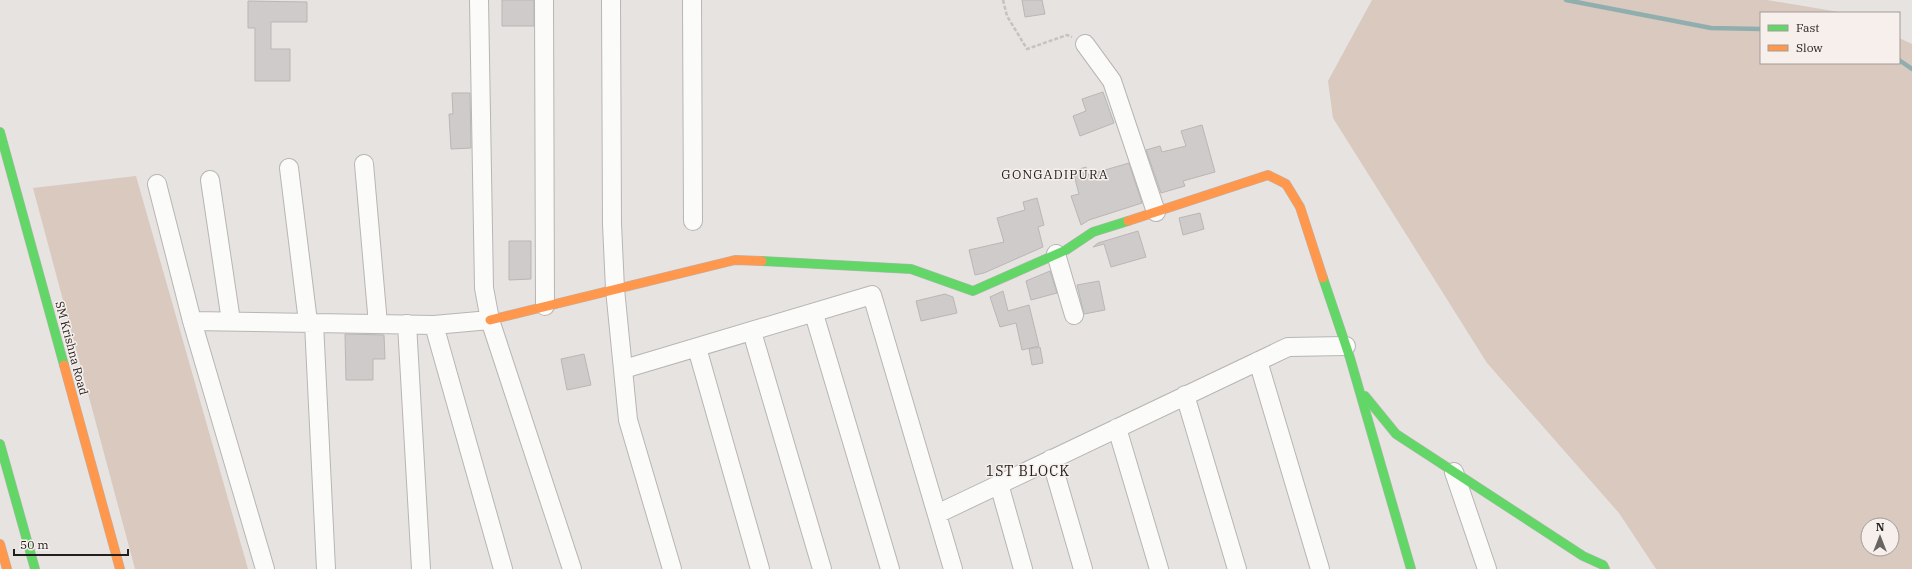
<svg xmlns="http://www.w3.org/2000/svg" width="1912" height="569" font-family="'IBM Plex Serif',serif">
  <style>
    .green { fill: #d9c9be; fill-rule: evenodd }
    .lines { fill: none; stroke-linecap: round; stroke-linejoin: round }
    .stream { stroke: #91aeaf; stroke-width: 4.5 }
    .building { fill: #cecbca; stroke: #b9b7b5 }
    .street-casing { stroke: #b8b5b4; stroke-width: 20 }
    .fast-casing { stroke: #b8b5b4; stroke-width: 10 }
    .slow-casing { stroke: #b8b5b4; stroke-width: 10 }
    .path { stroke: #c5c3c2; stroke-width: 2.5; stroke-dasharray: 4 2; stroke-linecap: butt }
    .street { stroke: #fbfbfa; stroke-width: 18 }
    .fast { stroke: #63d668; stroke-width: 9 }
    .slow { stroke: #ff974d; stroke-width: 9 }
    .labels { text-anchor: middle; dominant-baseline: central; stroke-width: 3; stroke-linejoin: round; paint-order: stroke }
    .street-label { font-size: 12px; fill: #221f1e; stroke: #f6efeb }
    .neighbourhood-label { font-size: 13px; letter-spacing: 1px; fill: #221f1e; stroke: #f6efeb }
    .quarter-label { font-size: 14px; letter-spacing: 1px; fill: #221f1e; stroke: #f6efeb }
  </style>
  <rect width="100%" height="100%" fill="#e6e3e1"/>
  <path class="green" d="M1372,0h395l78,13h-84v50h138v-25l13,6v525h-256l-37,-56 -132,-150 -154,-245 -5,-37zM1868,525h24v24h-24z
    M136,176l112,393h-113l-102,-381z"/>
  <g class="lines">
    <path class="stream" d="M1566,0l145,28 50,1
      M1899,60l13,9"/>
  </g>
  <path class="building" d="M502,0h32v26h-32z
    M1022,0h20l3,14 -20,3z
    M248,1l59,1v20h-36v27h19v32h-35v-53h-7z
    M1103,92l11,31 -34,13 -7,-20 13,-5 -4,-12z
    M452,93h18l1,55 -20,1 -2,-35h4z
    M1202,125l13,47 -32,9 2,5 -24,7 -15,-43 14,-4 2,6 24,-6 -5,-15z
    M1129,163l13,40 -53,17 -8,5 -10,-29 8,-2 -6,-23 13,-4 2,8z
    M1037,198l7,27 -6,2 5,20 -59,26 -9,2 -6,-25 35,-8 -7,-24 28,-8 -2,-8z
    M1200,213l4,16 -21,6 -4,-17z
    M1138,231l8,26 -35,10 -7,-23 -11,3 5,-4z
    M509,241h22v38l-22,1z
    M1050,271l7,22 -26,7 -5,-19z
    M1099,281l6,29 -21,4 -7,-29z
    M1003,291l5,20 21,-6 10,41 -17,4 -6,-27 -16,4 -10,-30z
    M945,294l8,3 4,16 -36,8 -5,-20z
    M345,334l39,1 1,24h-12v21h-27z
    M1040,347l3,16 -11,2 -3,-16z
    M584,354l7,31 -24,5 -6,-31z"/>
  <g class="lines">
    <defs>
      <path id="street" d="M479,0l5,288 6,32 82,249
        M544,0l1,306
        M611,0l1,224 3,65 13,131 44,149
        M692,0l1,221
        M1085,44l27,37 44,131
        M364,164l14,160
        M289,168l19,154
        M210,180l21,141
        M157,184l35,137 73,248
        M1056,254l18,61
        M814,314l76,255
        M192,321l242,4 56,-5
        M314,323l12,246
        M407,324l14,245
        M434,325l69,244
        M752,332l70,237
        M697,348l63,221
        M1258,361l62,208
        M624,369l248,-74 81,274
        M1185,395l52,174
        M1117,428l42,141
        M1051,459l32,110
        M1454,472l33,97
        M999,484l24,85
        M937,514l351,-167 58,-1"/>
      <path id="fast" d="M0,132l64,233
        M762,261l149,8 62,22 93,-41 27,-18 35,-11
        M1323,278l27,80 61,211
        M1365,396l31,38 187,122 20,9 2,4
        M0,444l35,125"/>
      <path id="slow" d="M1128,221l140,-46 18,9 14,23 23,71
        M490,320l245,-60 27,1
        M64,365l56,204
        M0,544l7,25"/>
    </defs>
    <use href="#street" class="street-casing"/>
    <use href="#fast" class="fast-casing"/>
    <use href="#slow" class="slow-casing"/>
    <path class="path" d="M1003,0l4,16 20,33 40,-14 5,2"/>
    <use href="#street" class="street"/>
    <use href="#fast" class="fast"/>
    <use href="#slow" class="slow"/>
  </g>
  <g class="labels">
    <g class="street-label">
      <text transform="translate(72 348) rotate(75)">SM Krishna Road</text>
    </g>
    <g class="neighbourhood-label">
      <text x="1055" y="174">GONGADIPURA</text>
    </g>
    <g class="quarter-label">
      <text x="1028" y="471">1ST BLOCK</text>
    </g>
  </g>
  <rect x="1760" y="12" width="140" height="52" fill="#f6efeb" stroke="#a19c99"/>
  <rect x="1768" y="25" width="20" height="6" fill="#63d668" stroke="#a19c99"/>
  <text x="1796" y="32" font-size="12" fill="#221f1e">Fast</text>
  <rect x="1768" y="45" width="20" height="6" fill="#ff974d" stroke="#a19c99"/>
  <text x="1796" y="52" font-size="12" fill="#221f1e">Slow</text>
  <g transform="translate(1880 537)"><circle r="19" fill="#f6efeb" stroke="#a19c99"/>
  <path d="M0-3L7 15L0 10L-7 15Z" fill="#676462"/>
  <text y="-6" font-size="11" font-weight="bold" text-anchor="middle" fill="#221f1e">N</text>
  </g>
  <path d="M14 549v6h114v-6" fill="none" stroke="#221f1e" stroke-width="2"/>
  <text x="20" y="549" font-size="12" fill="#221f1e" stroke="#f6efeb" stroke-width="3" paint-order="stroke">50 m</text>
</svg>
